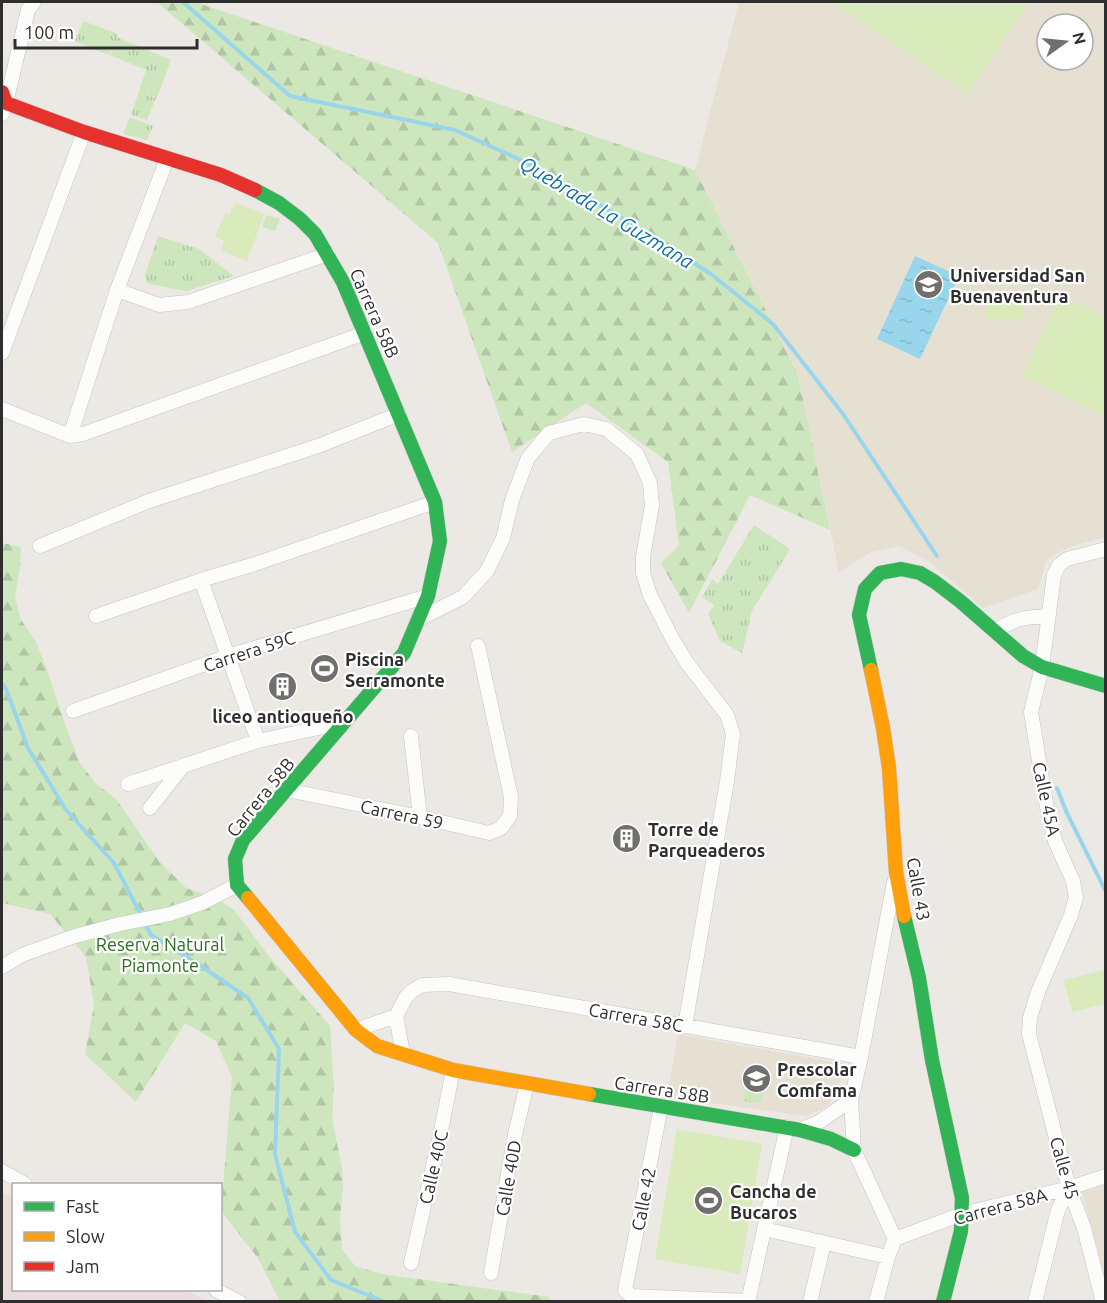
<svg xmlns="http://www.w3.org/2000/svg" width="1107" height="1303" font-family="Ubuntu,sans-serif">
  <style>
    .education { fill: #e6e0d3; fill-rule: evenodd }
    .medical { fill: #e9dcdb }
    .forest { fill: url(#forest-firs) }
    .park { fill: url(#park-tufts) }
    .pitch { fill: #d9eabb }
    .water { fill: url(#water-ripples) }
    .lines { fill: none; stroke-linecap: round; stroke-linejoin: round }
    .stream { stroke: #99d6ec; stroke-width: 4 }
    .street-casing { stroke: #c5c4c5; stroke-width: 15 }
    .fast-casing { stroke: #c5c4c5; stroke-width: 15 }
    .slow-casing { stroke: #c5c4c5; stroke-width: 15 }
    .jam-casing { stroke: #c5c4c5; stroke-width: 15 }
    .street { stroke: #fcfcfb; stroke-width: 14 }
    .fast { stroke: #30b455; stroke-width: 14 }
    .slow { stroke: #ff9f0a; stroke-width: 14 }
    .jam { stroke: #e5322d; stroke-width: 14 }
    .labels { text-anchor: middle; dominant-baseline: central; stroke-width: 4.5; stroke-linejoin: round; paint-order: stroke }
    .poi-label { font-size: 18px; font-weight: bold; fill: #2e2e2e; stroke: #fff; text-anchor: start }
    .street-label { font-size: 18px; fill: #2e2e2e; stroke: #fff }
    .park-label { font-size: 18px; fill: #2c6e1b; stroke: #fff }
    .water-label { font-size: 20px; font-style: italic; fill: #0d6fa3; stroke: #fff }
  </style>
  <defs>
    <pattern id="forest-firs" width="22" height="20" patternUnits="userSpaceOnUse" patternTransform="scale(1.5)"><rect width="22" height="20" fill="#cee6be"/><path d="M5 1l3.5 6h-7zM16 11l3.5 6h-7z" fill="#b1c6a4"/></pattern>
    <pattern id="park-tufts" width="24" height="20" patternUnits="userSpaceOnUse" patternTransform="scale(1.5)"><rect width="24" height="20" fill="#cee6be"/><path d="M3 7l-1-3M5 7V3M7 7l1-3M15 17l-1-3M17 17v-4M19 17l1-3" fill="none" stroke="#b1c6a4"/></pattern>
    <pattern id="water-ripples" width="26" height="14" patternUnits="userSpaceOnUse" patternTransform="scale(1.5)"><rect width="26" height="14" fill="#99d6ec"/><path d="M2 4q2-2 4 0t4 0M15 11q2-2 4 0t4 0" fill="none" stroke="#84b8cb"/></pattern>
  </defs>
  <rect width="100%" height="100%" fill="#ece8e4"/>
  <path class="education" d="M739,2h366v535l-35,10 -23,12 -9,30 -55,19 -53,-46 -31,-16 -28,6 -32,20 -41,-197 -103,-205zM1047,24h36v36h-36z
    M678,1034l167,30 -8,29 -12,15 -20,8 -138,-19z
    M1105,1185h1l-1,92 -23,-85z"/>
  <path class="medical" d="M3,1193l10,5 1,92h171l22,11h-205v-102z"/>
  <path class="forest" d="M157,2h43l1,2 494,166 103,205 32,155 -80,-35 -61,118 -28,-50 18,-18 -11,-83 -82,-59 -74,49 -74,-209z
    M2,543l19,4 -1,21 -5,27 5,23 16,24 10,25 20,60 14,36 16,21 20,15 43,62 27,27 30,10 19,13 33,44 62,71 4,63 -2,29 10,51 1,18 -3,30 2,32 13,17 27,8 167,23v4h-269l-23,-44 -36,-46 11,-134 -16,-36 -31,-18 -49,79 -51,-48 9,-49 -8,-48 -36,-43 -48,-11z"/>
  <path class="park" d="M83,21l35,13 -1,3 35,15 -4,11 5,-11 18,8 -14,37 -11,-3 10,4 -9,22 -16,-5 15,-45 -36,-15 3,-9 -4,9 -34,-14z
    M130,117l23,9 -6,14 -24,-6z
    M266,215l14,4 -5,12 -13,-4z
    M158,236l41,13 35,27 -48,15 -37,-7 -3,-3 -1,-6z
    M754,525l36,24 -38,62 -10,42 -22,-12 -12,-27 6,-9 -12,-8 10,-18 6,5z
    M746,1086l18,4 -3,13 -17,-2z"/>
  <path class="pitch" d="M831,2h194l3,1 -61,91z
    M235,203l29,11 -17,47 -26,-11 3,-9 -9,-4 10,-24 5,1z
    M986,295l37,1v24h-37z
    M1060,295l45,21v100l-83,-39z
    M1105,970v34l-33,8 -8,-32z
    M677,1129l85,15 -22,130 -85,-15z"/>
  <path class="water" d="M915,256l44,20 -39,83 -43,-20z
    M332,659l5,14 -21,7 -5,-14z"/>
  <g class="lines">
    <path class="stream" d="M183,2l107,94 165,34 81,37 91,54 84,53 62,50 70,90 94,142
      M2,684l4,5 22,59 38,62 48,53 27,52
      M1057,788l9,23 40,81
      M144,922l7,13 47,29 50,34 31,51 -4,105 20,78 36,48 54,22"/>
    <defs>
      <path id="street" d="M2,114l4,-11 22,-93 6,-8
        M117,290l42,15 29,-3 140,-48
        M2,353l82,-221
        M2,409l68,27 13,-2 282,-101
        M70,436l47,-146 50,-131
        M40,546l109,-45 169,-55 81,-32
        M201,580l57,161
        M96,616l105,-36 54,-16 180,-62
        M419,619l44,-22 24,-26 16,-33 9,-38 16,-42 21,-25 35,-9 22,5 31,25 13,29 2,22 -9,52v16l7,22 22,43 15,25 40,52 6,19 -6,47 -42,245
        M995,632c16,-13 33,-16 53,-15
        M73,711l155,-55 200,-60
        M411,736l9,81
        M128,784l130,-43 88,-19
        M287,790l133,27 69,16 12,-5 9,-12 1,-19 -33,-151
        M150,808l34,-43
        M2,967l20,-12 50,-18 48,-13 50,-10 32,-11 35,-18
        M356,1030l40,-14
        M403,1054l-7,-38 10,-19 6,-6 10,-6 27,-1 412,73
        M661,1107l-36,183 6,6 117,5
        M800,1130l19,-8 32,-22
        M2,1171l23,13
        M764,1229l124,28
        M895,1239l67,-25 107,-26 37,-12
        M411,1263l30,-132 12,-61
        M491,1273l23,-134 13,-55
        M216,1290l23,12
        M748,1302l39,-175
        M810,1302l14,-59
        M876,1302l12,-45 7,-18 -41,-89 -3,-50 10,-43 33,-175
        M1035,1302l23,-92 11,-22
        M1103,1302l-19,-74 -15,-40 -40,-154 1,-16 8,-26 33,-77 5,-18 -3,-16 -18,-40 -9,-38 -15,-91 11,-45 12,-92 5,-10 8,-6 39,-10"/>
      <path id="fast" d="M871,670l-12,-55 6,-26 15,-16 21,-4 19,4 15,9 25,19 63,55 19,11 64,19
        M248,898l-11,-13 -2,-26 8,-19 161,-187 24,-57 12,-55 -5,-39 -92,-220 -28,-48 -15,-15 -21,-16 -24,-13
        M904,916l15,62 13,82 30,138 -1,33 -18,71
        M589,1094l211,36 31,9 23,11"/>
      <path id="slow" d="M871,670l12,58 6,40 7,104 8,44
        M248,898l108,132 21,16 76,24 136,24"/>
      <path id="jam" d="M2,92l4,11 78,29 137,43 34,15"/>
    </defs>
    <use href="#street" class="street-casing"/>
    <use href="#fast" class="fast-casing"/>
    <use href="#slow" class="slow-casing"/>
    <use href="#jam" class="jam-casing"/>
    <use href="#street" class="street"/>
    <use href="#fast" class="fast"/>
    <use href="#slow" class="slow"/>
    <use href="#jam" class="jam"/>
  </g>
  <defs>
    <symbol id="university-disc" viewBox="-11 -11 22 22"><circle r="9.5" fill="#706f6e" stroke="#fff"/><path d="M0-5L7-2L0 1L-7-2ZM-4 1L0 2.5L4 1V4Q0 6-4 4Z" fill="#fff"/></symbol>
    <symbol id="stadium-disc" viewBox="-11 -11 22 22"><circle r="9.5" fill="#706f6e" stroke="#fff"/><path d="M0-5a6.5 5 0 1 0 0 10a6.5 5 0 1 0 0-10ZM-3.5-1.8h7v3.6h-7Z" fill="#fff"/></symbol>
    <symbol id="building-disc" viewBox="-11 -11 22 22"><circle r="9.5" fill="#706f6e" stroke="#fff"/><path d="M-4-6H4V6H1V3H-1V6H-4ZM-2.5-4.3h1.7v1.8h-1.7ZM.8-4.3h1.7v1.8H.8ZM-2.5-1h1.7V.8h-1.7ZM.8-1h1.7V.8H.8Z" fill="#fff"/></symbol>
    <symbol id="school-disc" viewBox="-11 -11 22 22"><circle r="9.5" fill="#706f6e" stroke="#fff"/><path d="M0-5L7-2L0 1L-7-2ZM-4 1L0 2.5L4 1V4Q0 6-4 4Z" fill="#fff"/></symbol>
  </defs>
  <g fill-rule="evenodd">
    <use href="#university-disc" x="912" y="268" width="33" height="33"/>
    <use href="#stadium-disc" x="308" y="652" width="33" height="33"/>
    <use href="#building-disc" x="266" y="670" width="33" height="33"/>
    <use href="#building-disc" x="610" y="822" width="33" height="33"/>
    <use href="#school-disc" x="740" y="1062" width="33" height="33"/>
    <use href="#stadium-disc" x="692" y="1184" width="33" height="33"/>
  </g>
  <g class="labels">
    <g class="poi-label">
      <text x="950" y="275">Universidad San<tspan x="950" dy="21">Buenaventura</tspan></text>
      <text x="345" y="659">Piscina<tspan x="345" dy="21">Serramonte</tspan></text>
      <text x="283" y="716" text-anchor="middle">liceo antioqueño</text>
      <text x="648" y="829">Torre de<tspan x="648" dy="21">Parqueaderos</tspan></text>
      <text x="777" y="1069">Prescolar<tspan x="777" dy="21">Comfama</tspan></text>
      <text x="730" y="1191">Cancha de<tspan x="730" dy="21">Bucaros</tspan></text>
    </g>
    <g class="street-label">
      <text transform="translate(375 313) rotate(66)">Carrera 58B</text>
      <text transform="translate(249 651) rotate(-18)">Carrera 59C</text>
      <text transform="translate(260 797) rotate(-51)">Carrera 58B</text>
      <text transform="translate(1047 799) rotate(78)">Calle 45A</text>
      <text transform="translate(402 814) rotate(12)">Carrera 59</text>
      <text transform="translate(919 889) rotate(80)">Calle 43</text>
      <text transform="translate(636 1017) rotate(10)">Carrera 58C</text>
      <text transform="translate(662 1089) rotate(9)">Carrera 58B</text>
      <text transform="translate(433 1167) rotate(-77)">Calle 40C</text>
      <text transform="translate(1065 1168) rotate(74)">Calle 45</text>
      <text transform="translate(508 1178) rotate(-80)">Calle 40D</text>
      <text transform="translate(643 1199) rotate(-79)">Calle 42</text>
      <text transform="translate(1000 1206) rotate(-15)">Carrera 58A</text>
    </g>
    <g class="park-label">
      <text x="160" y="944">Reserva Natural<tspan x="160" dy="21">Piamonte</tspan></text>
    </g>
    <g class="water-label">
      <text transform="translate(607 212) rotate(31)">Quebrada La Guzmana</text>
    </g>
  </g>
  <rect width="1107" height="1303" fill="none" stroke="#2e2e2e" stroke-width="6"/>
  <rect x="12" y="1183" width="210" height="108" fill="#ffffff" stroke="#ababab" stroke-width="1.5"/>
  <rect x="24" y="1202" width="30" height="9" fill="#30b455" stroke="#ababab" stroke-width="1.5"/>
  <text x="66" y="1213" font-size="18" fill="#2e2e2e">Fast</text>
  <rect x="24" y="1232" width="30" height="9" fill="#ff9f0a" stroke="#ababab" stroke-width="1.5"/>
  <text x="66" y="1243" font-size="18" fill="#2e2e2e">Slow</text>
  <rect x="24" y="1262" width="30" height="9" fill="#e5322d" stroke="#ababab" stroke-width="1.5"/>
  <text x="66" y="1273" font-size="18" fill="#2e2e2e">Jam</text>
  <g transform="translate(1065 42) rotate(75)"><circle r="28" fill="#ffffff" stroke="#ababab" stroke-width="1.5"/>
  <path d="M0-4.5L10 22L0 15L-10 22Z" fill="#706f6e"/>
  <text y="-9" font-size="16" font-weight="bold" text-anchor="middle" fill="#2e2e2e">N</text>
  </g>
  <path d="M15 39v9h182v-9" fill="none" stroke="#2e2e2e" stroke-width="3"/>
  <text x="24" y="39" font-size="18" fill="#2e2e2e" stroke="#ffffff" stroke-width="4.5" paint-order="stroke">100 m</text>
</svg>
